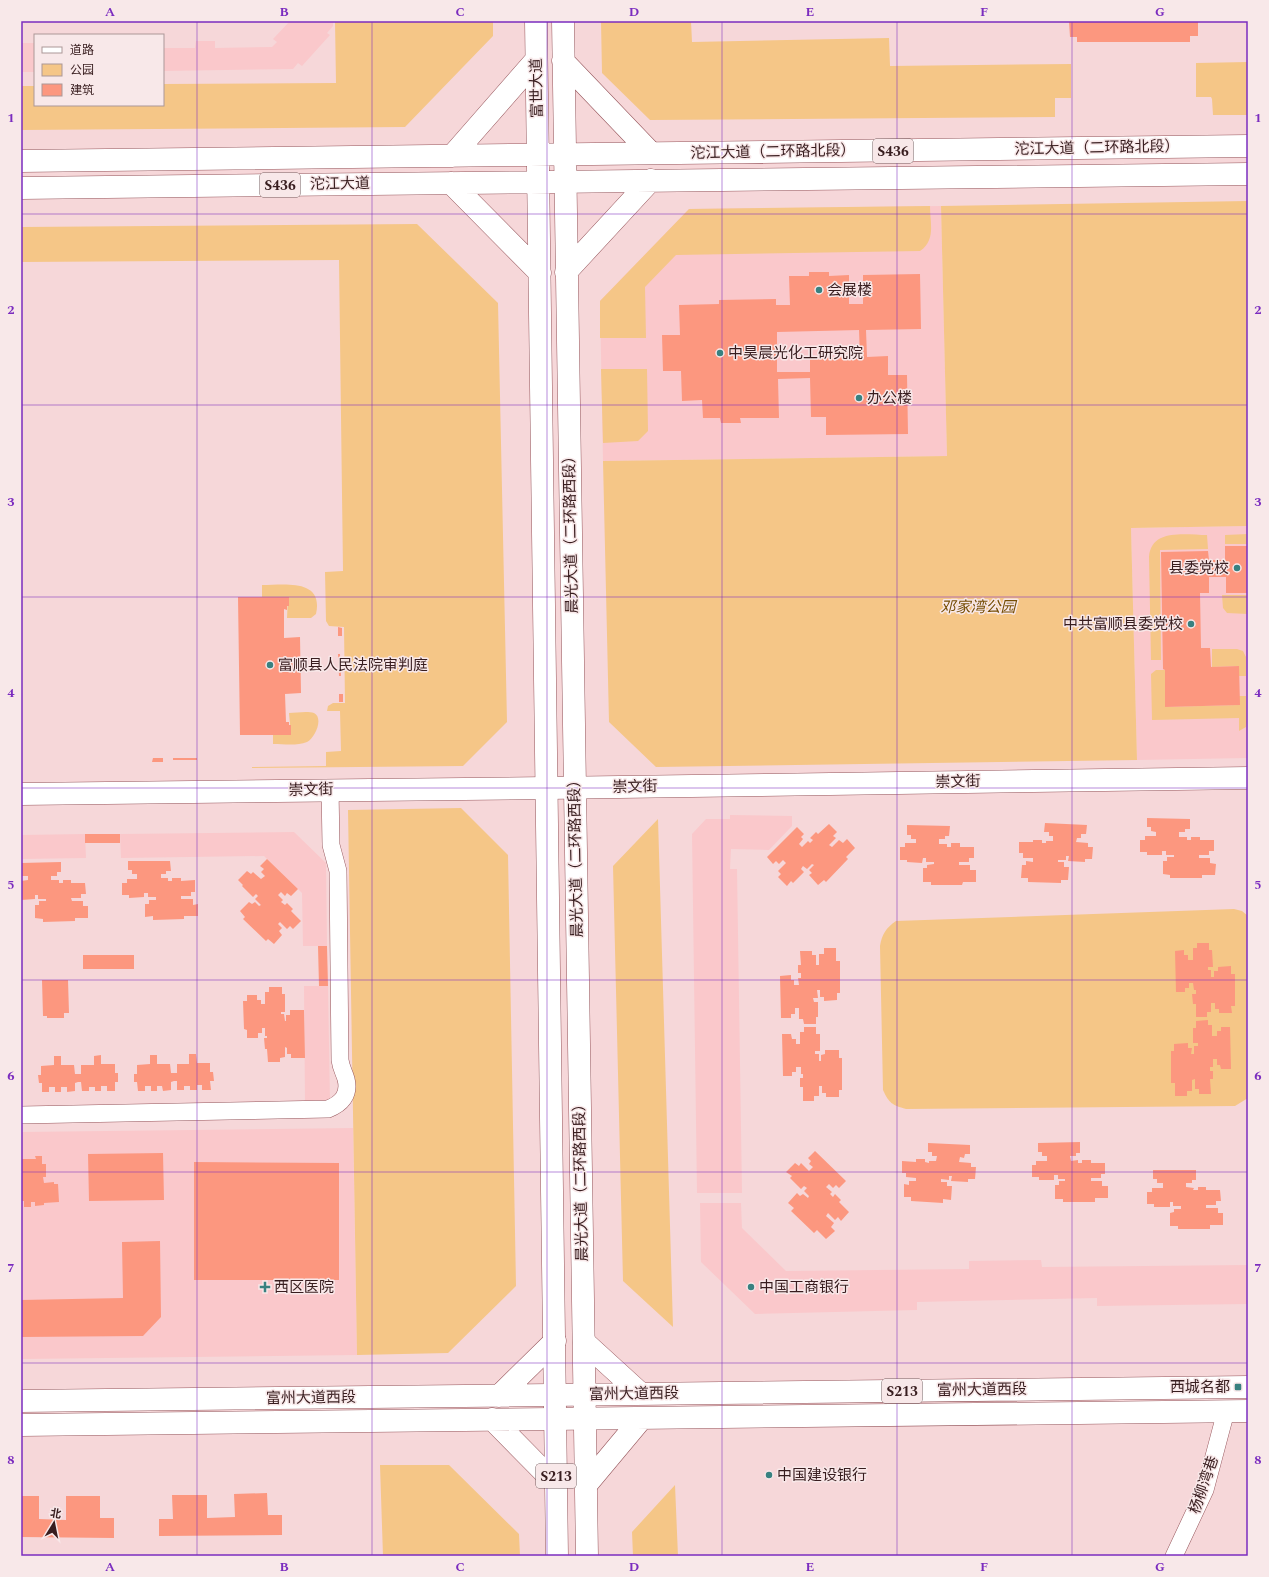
<svg xmlns="http://www.w3.org/2000/svg" width="1269" height="1577" font-family="Spectral,'Noto Sans SC',serif">
  <style>
    .built { fill: #fac8cb }
    .green { fill: #f5c687 }
    .building { fill: #fc977f; fill-rule: evenodd }
    .lines { fill: none; stroke-linecap: round; stroke-linejoin: round }
    .street-casing { stroke: #96565c; stroke-width: 18 }
    .secondary-casing { stroke: #96565c; stroke-width: 23 }
    .primary-casing { stroke: #96565c; stroke-width: 23 }
    .highway-casing { stroke: #96565c; stroke-width: 23 }
    .street { stroke: #fff; stroke-width: 17 }
    .secondary { stroke: #fff; stroke-width: 22 }
    .primary { stroke: #fff; stroke-width: 22 }
    .highway { stroke: #fff; stroke-width: 22 }
    .grid { fill: none; stroke: #7b2cbf; stroke-width: 1; stroke-opacity: 0.55 }
    .poi-dot { fill: #388180; stroke: #f8e8e9; stroke-width: 1.5 }
    .labels { text-anchor: middle; dominant-baseline: central; stroke-width: 3; stroke-linejoin: round; paint-order: stroke }
    .shield { fill: #f8e8e9; stroke: #725a5c; stroke-width: 1 }
    .shield-label { font-size: 14px; font-weight: bold; fill: #381d1f }
    .street-label { font-size: 15px; fill: #381d1f; stroke: #f8e8e9 }
    .poi-label { font-size: 15px; fill: #381d1f; stroke: #f8e8e9; text-anchor: start }
    .park-label { font-size: 15px; font-style: italic; fill: #764e05; stroke: #f8e8e9 }
    .neatline { fill: none; stroke: #7b2cbf; stroke-width: 1.5 }
    .grid-label { font-size: 13px; text-anchor: middle; font-weight: bold; fill: #7b2cbf }
  </style>
  <rect width="100%" height="100%" fill="#f6d7d9"/>
  <path class="built" d="M290,21h43v5l-6,7 3,2 -28,31 -4,-3 -5,6 -130,2v-23h32l1,-7h19v7l57,-1 5,-5 -4,-3z
    M21,43h14v29h-14z
    M941,206l6,250 -344,5 -3,-160 89,-92z
    M1248,526v232l-111,2 -6,-232z
    M730,815l62,1v10l-23,24 -38,-1 -1,20h7l5,324h-45l-5,-359 14,-15h24z
    M294,832l32,31 1,83h-24l-1,-53 -38,-37 -143,2 -1,-24z
    M85,834l1,24 -65,1v-24z
    M304,986h24l2,116h-25z
    M353,1128l4,227 -336,4v-227z
    M700,1203h41l1,25 44,43 183,-2v-8l72,-1 1,7 206,-2v39l-151,2v-8l-180,4v8l-162,4 -54,-52z"/>
  <path class="green" d="M335,21h158v15l-88,91 -384,3v-44h14v19h128v-21l173,-1z
    M601,21h90l1,21 197,-4 1,28 181,-2v34h-16v19l-405,3 -48,-47z
    M1248,62v53h-35l-1,-16 -1,-2h-15v-34z
    M1248,201v325l-117,2 6,232 -481,7 -47,-45 -6,-261 344,-5 -6,-250z
    M930,206c0,17 6,34 -10,45l-244,4 -31,32 1,51h-46v-37l89,-92z
    M417,224l81,79 9,419 -44,44 -211,2v-1l74,-1v-14l15,-1 -1,-40h-13l1,-5 5,-3h12l-1,-76 -15,-1 -3,-5 -1,-49 18,-1 -4,-311 -318,2v-35z
    M601,369h46l1,62 -10,10 -35,2z
    M1248,534v10h-23v-9z
    M1207,535l1,14 -48,1 1,110h-10l-2,-103c2,-29 37,-22 58,-22z
    M262,585c22,0 62,-7 54,29l-5,4h-24l1,-21h-26z
    M1222,595h26v19l-21,-1 -4,-5z
    M1212,649h25l6,2 3,6v19h-7v-10l-27,1z
    M1156,670h9v37l74,-2v-9h7l1,26 -1,5 -7,4v-13l-87,2 -1,-46z
    M289,713c7,0 18,-2 25,0 10,5 1,25 -7,29 -10,4 -23,2 -34,2v-9h18z
    M461,808l47,47 8,431 -68,67 -91,2 -9,-545z
    M658,819l15,508 -50,-46 -10,-415z
    M1234,909l8,2 6,5v182l-13,8 -329,3c-14,-4 -17,-6 -23,-19l-3,-144c2,-12 6,-18 16,-25z
    M380,1465h69l70,69 1,22h-137z
    M675,1485l3,71h-45l-1,-24z"/>
  <path class="building" d="M1069,21h129v15h-8v6h-113v-5h-7z
    M809,272h20v4l20,-1v29h14v-29l57,-1 1,55 -55,1 1,27 21,-1v19h19l1,59 -82,1v-18h-15l-1,-39 -32,1 1,39h-39l1,5h-20l-1,-5h-17l-1,-18 -20,1 -1,-30h-18l-1,-36h18l-1,-30 40,-1v-4l57,-1v6h14l-1,-29h20zM859,330l1,27 -50,1v14h-33v-40z
    M1225,546h23v47h-22v-16h-17v16h-9l1,55h9l1,19 28,-1 1,39 -75,2v-37l-2,-1 -2,-117 47,-1 1,9h16z
    M238,597h51v9h-2v4l-3,-1v29l16,-1 1,56 -16,1 1,28h3v3h2v10h-51z
    M338,627l4,1v8h-4z
    M338,654h2l1,22h-2z
    M339,694h4v8h-4z
    M153,758h10v4h-11z
    M173,758h24v2h-24z
    M1147,818l43,1v10h-5v3h-6v5h8v3h4v-3h9v3h14v11h-5v4h-10v3h11v5l6,1 -1,11h-13v3h-32v-3l-7,-1v-13h4v-4h7v-2h-8v-4h-4v4h-15v-3h-7v-12h5v-4h11v-4l-5,-1v-4h-4z
    M1045,823l42,2 -1,9h-5v4h-4l-1,4 12,1v4h5l-1,12h-7v3l-17,-1 1,-5h-3v4h-8v2h6v5h5l-1,13h-7v3l-33,-1v-4h-7l1,-13h4v-4l7,1v-4h-10v-5h-4v-11h14v-2h9v3h4v-2h7v-5h-4v-4h-5z
    M829,824l8,8 -4,4 3,2 -7,7 3,2 7,-7 4,3 4,-4 8,9 -9,9 2,2 -22,23 -2,-2 -6,5 -9,-10 3,-2 -3,-3 5,-5 -2,-1 -5,5 -4,-3 -2,3 3,3 -11,11 -2,-2 -4,5 -9,-9 3,-3 -3,-3 8,-8 -3,-3 -4,4 -3,-3 -3,3 -6,-7 30,-30 7,7 -3,3 2,2 -4,5 3,3 6,-6 2,2 3,-3 -3,-2 6,-6 2,2z
    M907,825l43,1 -1,10h-4v3h-6v5h8v3h4v-4h9v4h14v11h-5v4h-10v3h11v5h6v12h-13l-1,3h-31v-3h-8v-14h4v-3l7,-1v-2h-8v-4h-3l-1,5 -15,-1v-2h-7v-13h5v-4h11v-4h-5v-4h-4z
    M85,834h35v9h-35z
    M267,859l31,30 -7,7 -4,-3 -2,3 -4,-4 -3,3 5,5 -2,2 4,3 2,-2 6,6 -2,2 10,10 -8,8 -3,-3 -3,3 -7,-7 -2,2 4,4 -3,3 3,4 -8,9 -6,-5 -2,2 -23,-22 2,-2 -5,-6 9,-9 3,2 3,-2 4,4 2,-1 -6,-6 3,-3 -2,-2 -3,3 -11,-11 1,-1 -5,-5 9,-9 4,3 2,-2 8,7 4,-3 -4,-4 3,-3 -4,-3z
    M128,861h42l1,10h-5v3h-5v4h7v3h4v-3h9v3l14,-1v12h-4v4h-10v3h12v6l5,-1v12h-14v3l-31,1v-4l-8,1v-13h4v-4h7v-3h-8v-4h-4v4l-15,1v-3h-7v-12h5v-4h10v-5h-5v-4h-4z
    M61,862v10h-4v4h-6v4h8v3h4v-3h8v3h14l1,11h-5v4h-10l1,3h11v5h5v12h-13v3l-32,1v-3l-8,-1v-13h4v-4h7v-2h-8v-4h-3v4l-14,1v-19l7,-1v-4h-6l-1,-13z
    M1197,943h12v7h3l1,17h-5v3h3v7h3v-6h4v-4l13,-1v8h4v32h-4l1,7h-13v-4h-4v-6h-4v9h-4v5h-11v-13h-3l-1,-10h4v-4h-2l-1,-7h-4v5h-4v4h-9l-1,-41 9,-1v5h4v5h5v-12h4z
    M318,946h9l1,40h-9z
    M824,948h12v13h4v32h-3v7l-13,1v-4h-4v-7h-3l1,8h-5l1,4h4v15h-2v7h-12l-1,-5h-4v-11h-4v6h-4v4h-10l-1,-42 11,-1v5h3v5h5l-1,-7h3v-5h-3v-8h3l-1,-14h12v4h4v10h3v-11h5z
    M83,955h51v14h-51z
    M42,980h26l1,33h-5v5h-17v-2h-4z
    M269,987h13v7h3v18h-4v2h3l1,7h1v-6h4v-5h14l1,48h-14v-4h-4v-6l-2,-1v10l-5,1v4h-12l-1,-13h-2l-1,-11h3v-2h-2v-8h-3v5h-4v5h-11v-8l-3,-1 -1,-28h4v-6h10v5h4v4h4v-12h4z
    M1208,1020v5h4v11h5v-5h4v-4h9l1,42h-10l-1,-4h-3v-6h-4v8h-3v4h3v8h-3l1,15h-12v-5h-4v-10l-3,1v11h-5v5h-12v-13h-4v-32h3v-7l14,-1v5h4l-1,6h3v-8h4v-3h-5v-15h3v-7z
    M804,1027h12v7h4v17h-5v3h4v7h2v-6l4,-1v-4h14v8h3v32h-3v7h-13v-4h-4v-7h-3v10h-5v5h-11v-14h-3v-9h3v-4h-2v-7h-5v5h-4v4h-9l-1,-42h9l1,5h4v5h4v-12h4z
    M189,1054h7l1,9h13v9h3l1,9h-4l1,9h-9v-5h-5v5h-7v-4h-6v4h-7v-9h-3l-3,1v8l-8,1 -1,-5h-5v5h-6v-5h-6v5h-7l-1,-9h-3v-8h3v-9l13,-1v-9h7v9h13l1,9h6v-9h12z
    M101,1055v9h14v9h3v9h-3v9h-8v-5h-6v5h-6v-4h-6v4h-7l-1,-9h-3l-3,1v8l-8,1v-5h-6v5h-6v-5h-6v5h-7v-9h-3l-1,-8h3v-9l13,-1v-9h7v9h13l1,9h6v-9h13v-9z
    M1080,1142v11h-4v3h-6l1,5 7,-1v3h4v-3h9v3h14v11h-4v4h-10v3h11v5h6v12h-13v4h-32v-3h-8v-14h4v-4h6v-2h-7v-4h-4v5h-15v-3h-7v-12h4v-4h11v-5h-5v-4h-4v-9z
    M928,1143l42,2v9h-5l-1,4 -4,-1 -1,5 12,1v4h5l-1,12h-7v3l-17,-1 1,-5h-3v4l-8,-1v3h6v4h5l-1,14 -8,-1v4l-32,-2v-4h-7v-13l5,1v-4h7v-3l-10,-1v-4h-4v-12l14,1v-3h9v3l4,1v-2h7l1,-5h-5v-4h-4z
    M815,1151l31,30 -7,7 -3,-3 -3,3 -4,-4 -3,3 6,5 -2,2 3,3 2,-3 6,6 -2,2 10,10 -8,9 -3,-4 -3,3 -7,-7 -2,3 8,7 -3,4 4,4 -9,8 -9,-9 -3,3 -23,-22 3,-3 -6,-5 9,-10 3,3 3,-2 5,4 1,-2 -5,-5 3,-3 -3,-2 -3,3 -11,-11 2,-2 -6,-4 9,-9 4,3 2,-3 8,8 4,-4 -4,-3 2,-3 -3,-3z
    M163,1153l1,47 -75,1 -1,-47z
    M35,1156h7v8h4v13h-3l1,6 10,-1v2h4l1,18 -15,1v2l-9,1v-4h-4v5h-7v-6h-3v-42h15z
    M194,1162l145,1v117h-145z
    M1153,1170h43v10h-4v3h-6v4l8,1 -1,2h5v-3h8v3h14l1,11h-5v4h-10v3h12v5h5v12h-13v4h-32v-3h-8v-13l4,-1v-3h7v-3h-8v-4h-3v5h-16v-3h-7v-12h5v-4h11v-5h-6v-4h-4z
    M160,1241l1,76 -18,19 -122,1v-37l102,-2 -1,-56z
    M267,1493l1,22h14v20l-123,1v-17h14l-1,-24h35v23l28,-1 -1,-23z
    M21,1496h18v23l27,1v-24h34v22h14v20l-93,-1z"/>
  <g class="lines">
    <defs>
      <path id="street" d="M21,1115l307,-6c13,-5 22,-14 18,-30 -2,-7 -5,-11 -6,-19l-2,-189 -7,-26 -1,-56
        M1174,1556l31,-66 21,-79"/>
      <path id="secondary" d="M21,794l526,-6 701,-10"/>
      <path id="primary" d="M584,1342l57,52
        M499,1396l56,-55
        M21,1401l1227,-14
        M492,1419l64,65
        M21,1425l1227,-14
        M586,1485l56,-67"/>
      <path id="highway" d="M536,21l21,1535
        M563,21l24,1535
        M563,61l88,92
        M452,156l84,-96
        M21,161l1227,-15
        M451,183l89,90
        M21,188l1227,-14
        M566,272l85,-92"/>
    </defs>
    <use href="#street" class="street-casing"/>
    <use href="#secondary" class="secondary-casing"/>
    <use href="#primary" class="primary-casing"/>
    <use href="#highway" class="highway-casing"/>
    <use href="#street" class="street"/>
    <use href="#secondary" class="secondary"/>
    <use href="#primary" class="primary"/>
    <use href="#highway" class="highway"/>
  </g>
  <path class="grid" d="M197,21v1535M372,21v1535M547,21v1535M722,21v1535M897,21v1535M1072,21v1535M21,214h1227M21,405h1227M21,597h1227M21,788h1227M21,980h1227M21,1172h1227M21,1363h1227"/>
  <g class="poi-dot">
    <circle cx="819" cy="290" r="4"/>
    <circle cx="720" cy="353" r="4"/>
    <circle cx="859" cy="398" r="4"/>
    <circle cx="1237" cy="568" r="4"/>
    <circle cx="1191" cy="624" r="4"/>
    <circle cx="270" cy="665" r="4"/>
    <path d="M263 1281h4v4h4v4h-4v4h-4v-4h-4v-4h4z"/>
    <circle cx="751" cy="1287" r="4"/>
    <rect x="1234" y="1383" width="8" height="8" rx="2"/>
    <circle cx="769" cy="1475" r="4"/>
  </g>
  <g class="labels">
    <g class="shield">
      <rect x="873" y="139" width="40" height="24" rx="3"/>
      <rect x="260" y="173" width="40" height="24" rx="3"/>
      <rect x="882" y="1379" width="40" height="24" rx="3"/>
      <rect x="536" y="1464" width="40" height="24" rx="3"/>
    </g>
    <g class="shield-label">
      <text x="893" y="151">S436</text>
      <text x="280" y="185">S436</text>
      <text x="902" y="1391">S213</text>
      <text x="556" y="1476">S213</text>
    </g>
    <g class="street-label">
      <text transform="translate(537 88) rotate(-91)">富世大道</text>
      <text transform="translate(1097 148) rotate(-1)">沱江大道（二环路北段）</text>
      <text transform="translate(773 152) rotate(-1)">沱江大道（二环路北段）</text>
      <text transform="translate(340 184) rotate(-1)">沱江大道</text>
      <text transform="translate(571 531) rotate(-91)">晨光大道（二环路西段）</text>
      <text transform="translate(958 782) rotate(-1)">崇文街</text>
      <text transform="translate(635 787) rotate(-1)">崇文街</text>
      <text transform="translate(311 790) rotate(-1)">崇文街</text>
      <text transform="translate(576 855) rotate(-91)">晨光大道（二环路西段）</text>
      <text transform="translate(581 1179) rotate(-91)">晨光大道（二环路西段）</text>
      <text transform="translate(982 1390) rotate(-1)">富州大道西段</text>
      <text transform="translate(634 1394) rotate(-1)">富州大道西段</text>
      <text transform="translate(311 1398) rotate(-1)">富州大道西段</text>
      <text transform="translate(1204 1485) rotate(-71)">杨柳湾巷</text>
    </g>
    <g class="poi-label">
      <text x="827" y="290">会展楼</text>
      <text x="728" y="353">中昊晨光化工研究院</text>
      <text x="867" y="398">办公楼</text>
      <text x="1229" y="568" text-anchor="end">县委党校</text>
      <text x="1183" y="624" text-anchor="end">中共富顺县委党校</text>
      <text x="278" y="665">富顺县人民法院审判庭</text>
      <text x="274" y="1287">西区医院</text>
      <text x="759" y="1287">中国工商银行</text>
      <text x="1230" y="1387" text-anchor="end">西城名都</text>
      <text x="777" y="1475">中国建设银行</text>
    </g>
    <g class="park-label">
      <text x="978" y="607">邓家湾公园</text>
    </g>
  </g>
  <rect width="1269" height="1577" fill="none" stroke="#f8e8e9" stroke-width="44"/>
  <rect x="34" y="34" width="130" height="72" fill="#f8e8e9" stroke="#ab9798"/>
  <rect x="42" y="47" width="20" height="6" fill="#ffffff" stroke="#ab9798"/>
  <text x="70" y="54" font-size="12" fill="#381d1f">道路</text>
  <rect x="42" y="64" width="20" height="12" fill="#f5c687" stroke="#ab9798"/>
  <text x="70" y="74" font-size="12" fill="#381d1f">公园</text>
  <rect x="42" y="84" width="20" height="12" fill="#fc977f" stroke="#ab9798"/>
  <text x="70" y="94" font-size="12" fill="#381d1f">建筑</text>
  <g transform="translate(54 1523) rotate(10)" stroke="#f8e8e9" stroke-width="3" paint-order="stroke">
  <path d="M0-3L7 15L0 10L-7 15Z" fill="#381d1f"/>
  <text y="-6" font-size="11" font-weight="bold" text-anchor="middle" fill="#381d1f">北</text>
  </g>
  <rect x="22" y="22" width="1225" height="1533" class="neatline"/>
  <g class="grid-label">
    <text x="110" y="16">A</text>
    <text x="284" y="16">B</text>
    <text x="460" y="16">C</text>
    <text x="634" y="16">D</text>
    <text x="810" y="16">E</text>
    <text x="984" y="16">F</text>
    <text x="1160" y="16">G</text>
    <text x="11" y="122">1</text>
    <text x="1258" y="122">1</text>
    <text x="11" y="314">2</text>
    <text x="1258" y="314">2</text>
    <text x="11" y="506">3</text>
    <text x="1258" y="506">3</text>
    <text x="11" y="697">4</text>
    <text x="1258" y="697">4</text>
    <text x="11" y="889">5</text>
    <text x="1258" y="889">5</text>
    <text x="11" y="1080">6</text>
    <text x="1258" y="1080">6</text>
    <text x="11" y="1272">7</text>
    <text x="1258" y="1272">7</text>
    <text x="11" y="1464">8</text>
    <text x="1258" y="1464">8</text>
    <text x="110" y="1571">A</text>
    <text x="284" y="1571">B</text>
    <text x="460" y="1571">C</text>
    <text x="634" y="1571">D</text>
    <text x="810" y="1571">E</text>
    <text x="984" y="1571">F</text>
    <text x="1160" y="1571">G</text>
  </g>
</svg>
